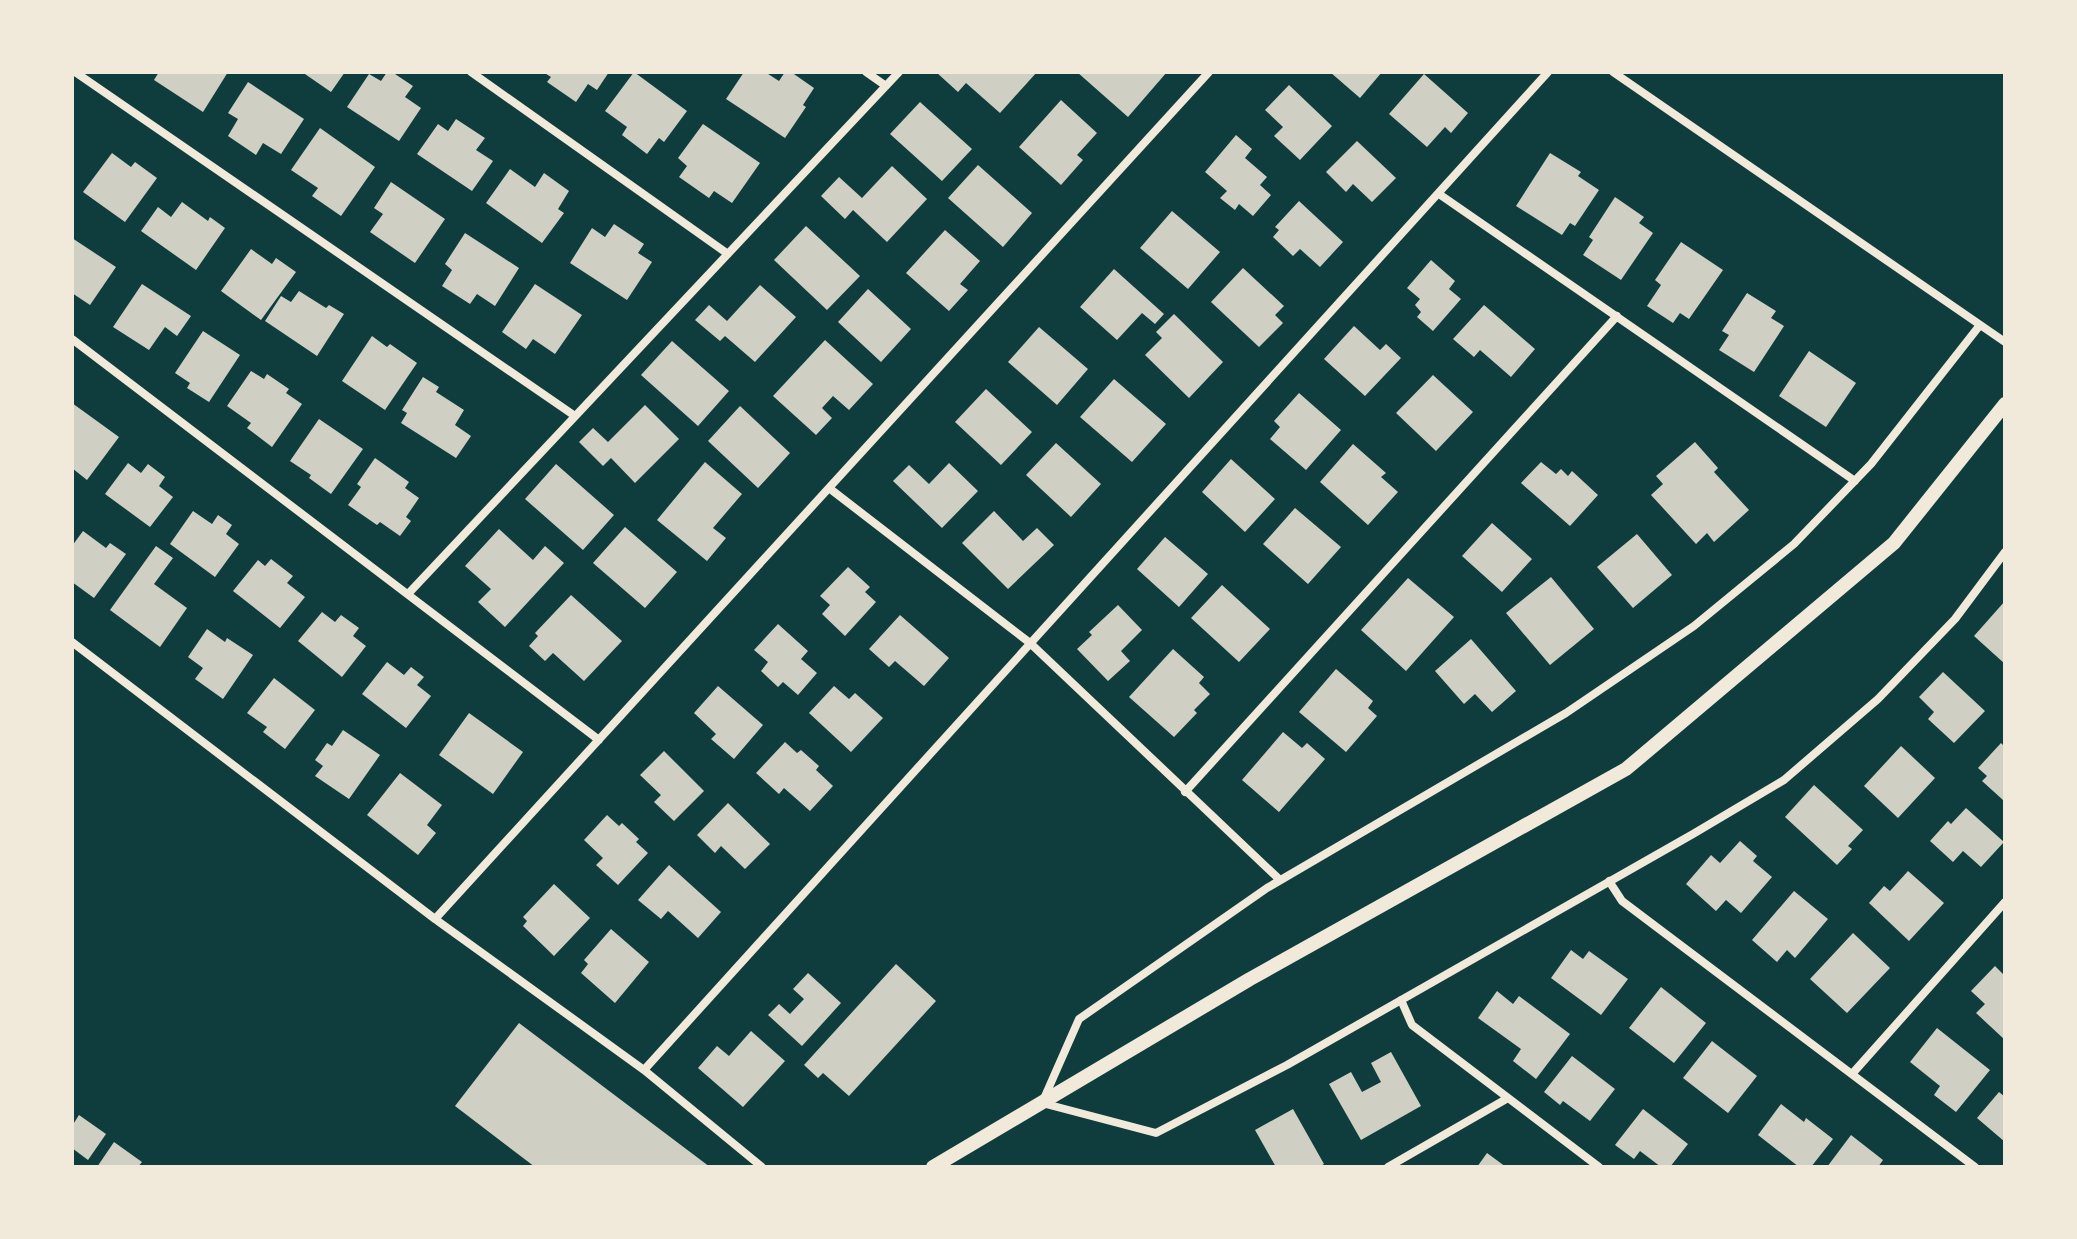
<svg xmlns="http://www.w3.org/2000/svg" width="2077" height="1239" font-family="'Source Sans 3',sans-serif">
  <style>
    .building { fill: #cfcfc3 }
    .lines { fill: none; stroke-linecap: round; stroke-linejoin: round }
    .minor { stroke: #f1e9da; stroke-width: 8 }
    .tertiary { stroke: #f1e9da; stroke-width: 14 }
  </style>
  <rect width="100%" height="100%" fill="#0f3d3e"/>
  <path class="building" d="M159,72h69l-25,40 -49,-32z
    M302,72h43l-14,20z
    M387,72h5l21,14 -8,11 16,11 -22,33 -52,-34 22,-33 12,7z
    M543,72h66l-12,18 -9,-6 -12,18 -29,-20 4,-5z
    M634,72l53,39 -23,31 -5,-4 -12,16 -25,-19 5,-8 -22,-16z
    M744,72h21l14,9 6,-9h6l23,16 -11,17 3,2 -21,31 -59,-39z
    M936,72h101l-37,41 -34,-30 -8,9z
    M1077,72h90l-39,45z
    M1330,72h52l-22,26z
    M1424,74l44,39 -17,20 -6,-6 -18,20 -38,-33z
    M248,82l56,37 -23,35 -18,-11 -7,12 -28,-19 10,-17 -10,-6z
    M1289,85l43,41 -32,34 -26,-24 9,-9 -18,-17z
    M1061,100l36,33 -20,22 6,5 -22,25 -42,-38z
    M920,102l52,47 -30,32 -52,-47z
    M456,119l29,19 -9,12 17,11 -21,30 -55,-37 21,-30 10,7z
    M703,124l57,39 -28,40 -18,-12 -5,7 -30,-21 8,-11 -9,-8z
    M320,128l55,39 -34,49 -29,-20 6,-8 -27,-18z
    M1236,135l16,14 -7,9 22,19 -7,8 11,10 -18,21 -14,-12 -4,6 -15,-12 7,-7 -22,-19z
    M1357,141l39,37 -24,24 -19,-18 -7,8 -20,-20z
    M112,153l19,14 4,-5 22,16 -32,44 -42,-30z
    M1550,153l31,19 -3,4 21,14 -24,36 -5,-3 -8,12 -46,-29z
    M978,165l54,48 -29,34 -55,-49z
    M892,166l35,33 -40,43 -34,-32 -8,9 -24,-23 18,-19 23,21z
    M510,169l25,18 9,-14 25,18 -11,18 6,4 -22,30 -56,-40z
    M391,182l54,37 -30,44 -45,-31 13,-18 -9,-6z
    M1615,197l29,20 -5,6 14,10 -32,47 -38,-25 10,-15 -4,-3z
    M1299,201l44,41 -23,25 -20,-18 -7,7 -20,-19 6,-7 -4,-3z
    M182,202l26,19 2,-4 15,11 -29,42 -55,-39 17,-24 13,10z
    M1172,211l48,41 -32,37 -48,-41z
    M614,224l30,20 -6,9 14,9 -25,38 -57,-37 22,-35 13,9z
    M806,226l54,50 -33,34 -53,-50z
    M945,230l35,31 -20,23 8,6 -19,21 -43,-38z
    M465,233l54,35 -24,38 -18,-12 -7,10 -28,-18 10,-16 -7,-6z
    M72,238l44,29 -26,38 -18,-12z
    M1681,242l42,28 -34,49 -9,-6 -7,10 -26,-17 14,-21 -6,-5z
    M251,249l21,15 4,-6 20,14 -35,48 -40,-29z
    M1431,260l24,21 -6,8 12,10 -28,32 -16,-14 4,-5 -6,-7 5,-6 -13,-11z
    M1243,268l41,38 -9,9 8,8 -24,24 -48,-45z
    M1114,269l50,45 -9,10 -13,-11 -25,27 -37,-33z
    M142,284l49,32 -14,20 -12,-9 -16,23 -36,-23z
    M535,284l47,31 -27,39 -22,-15 -7,10 -24,-17z
    M760,285l36,32 -41,45 -30,-26 -5,5 -25,-21 14,-15 18,16z
    M868,289l43,40 -30,33 -43,-40z
    M299,291l27,17 3,-3 15,9 -27,42 -52,-35 16,-25 10,6z
    M1747,293l29,18 -5,7 13,8 -30,46 -35,-22 10,-15 -7,-4z
    M1484,305l51,44 -24,28 -31,-27 -6,7 -21,-18z
    M1174,314l49,48 -34,36 -44,-43 17,-17 -6,-6z
    M1354,326l26,24 6,-6 15,14 -36,38 -41,-37z
    M1039,327l49,42 -31,36 -49,-43z
    M203,331l37,24 -31,47 -22,-14 3,-5 -15,-10z
    M372,336l15,11 3,-3 27,19 -32,47 -43,-29z
    M825,340l48,44 -24,26 -16,-14 -11,12 10,10 -16,17 -43,-39z
    M672,341l57,50 -31,35 -57,-51z
    M1809,351l47,32 -30,44 -47,-31z
    M251,371l13,8 3,-5 22,15 -3,4 16,11 -30,43 -25,-19 4,-5 -24,-17z
    M1433,375l40,37 -37,39 -40,-38z
    M423,377l16,10 -3,5 28,18 -9,15 16,11 -15,22 -55,-35 6,-10 -5,-3z
    M1114,379l52,45 -34,38 -52,-45z
    M986,389l46,43 -31,33 -46,-43z
    M1299,393l42,37 -35,40 -36,-31 10,-12 -6,-6z
    M72,403l47,34 -32,43 -15,-12z
    M645,405l34,34 -44,44 -24,-25 -8,8 -24,-24 14,-14 15,14z
    M740,406l50,47 -32,35 -50,-47z
    M319,419l44,30 -32,45 -22,-16 2,-3 -21,-14z
    M1695,442l23,26 -4,4 35,38 -35,32 -7,-9 -11,11 -45,-49 12,-11 -7,-8z
    M1056,443l45,41 -30,33 -45,-42z
    M1353,444l33,29 -5,4 17,15 -30,33 -48,-43z
    M375,458l34,24 -4,6 14,10 -13,19 5,4 -11,15 -20,-14 -3,3 -29,-20 13,-18 -4,-3z
    M1231,459l44,40 -30,33 -43,-40z
    M705,462l37,32 -29,34 13,10 -19,23 -50,-41z
    M1541,462l15,12 5,-5 7,7 4,-5 26,24 -28,31 -49,-43z
    M128,463l13,10 7,-9 17,13 -6,9 14,11 -23,30 -45,-33z
    M949,463l29,28 -36,37 -49,-47 16,-16 20,19z
    M556,464l58,51 -31,35 -58,-51z
    M1295,508l46,39 -33,37 -45,-40z
    M193,511l19,13 6,-9 14,10 -6,9 13,10 -24,33 -45,-33z
    M994,511l29,30 14,-13 17,17 -46,44 -46,-46z
    M1492,523l40,36 -30,33 -40,-36z
    M625,527l52,45 -32,36 -52,-45z
    M499,529l34,31 12,-14 19,17 -59,64 -27,-25 13,-13 -26,-23z
    M83,531l23,17 4,-5 16,11 -32,44 -22,-16v-36z
    M1637,534l35,41 -39,33 -36,-41z
    M1165,537l43,37 -29,33 -42,-38z
    M156,546l17,12 -19,26 33,24 -27,39 -50,-37z
    M271,559l22,17 -6,7 18,14 -25,31 -47,-37 25,-31 7,6z
    M848,567l22,20 -5,5 11,10 -31,34 -23,-22 8,-9 -10,-9z
    M1551,577l43,52 -44,36 -44,-52z
    M1408,578l46,39 -48,54 -45,-41z
    M1222,585l48,44 -31,33 -48,-44z
    M571,595l51,46 -38,40 -31,-28 -8,8 -16,-15 9,-10 -3,-3z
    M2005,601v63l-31,-28z
    M1118,605l24,25 -21,21 9,10 -22,20 -31,-32 15,-14 -3,-3z
    M322,612l13,10 6,-7 18,13 -6,8 13,10 -24,31 -44,-36z
    M900,615l49,43 -25,28 -29,-25 -6,6 -20,-18z
    M778,624l30,27 -7,8 16,14 -19,22 -15,-13 -5,5 -17,-16 7,-9 -14,-12z
    M207,629l18,13 2,-4 26,17 -30,44 -28,-20 8,-11 -15,-11z
    M1471,639l45,52 -24,21 -17,-18 -11,10 -29,-33z
    M1173,649l31,28 -5,6 11,11 -16,16 3,3 -23,24 -45,-40z
    M387,662l17,13 7,-8 13,10 -7,8 14,11 -25,32 -44,-34z
    M1336,669l37,32 -5,7 9,8 -31,36 -47,-40z
    M1943,672l42,39 -31,32 -26,-24 6,-7 -15,-15z
    M274,678l41,32 -30,39 -22,-17 4,-5 -20,-14z
    M718,686l45,39 -29,34 -23,-20 5,-5 -22,-21z
    M834,686l15,13 6,-6 28,25 -32,34 -42,-39z
    M469,713l54,39 -30,42 -54,-39z
    M343,730l37,25 -31,44 -34,-23 8,-10 -8,-6 12,-17 5,3z
    M1283,732l19,16 5,-5 18,16 -46,53 -37,-32z
    M785,742l12,11 4,-3 18,16 -3,4 17,16 -23,25 -26,-23 -5,6 -23,-21z
    M2001,743l4,4v50l-2,3 -21,-19 5,-5 -9,-8z
    M1901,746l34,32 -37,40 -34,-32z
    M664,751l40,40 -30,30 -20,-19 7,-7 -21,-20z
    M400,773l42,32 -15,20 9,8 -18,22 -51,-40z
    M1814,785l49,45 -15,16 4,3 -15,16 -52,-48z
    M728,803l42,41 -25,25 -24,-23 -6,7 -18,-18z
    M1966,808l38,34 -23,25 -18,-16 -10,11 -23,-21 18,-20 3,3z
    M607,815l12,11 3,-3 17,16 -3,3 12,11 -30,32 -22,-20 7,-7 -19,-18z
    M1740,841l17,15 -4,5 19,16 -31,36 -15,-13 -10,11 -30,-27 25,-29 9,8z
    M669,865l52,47 -23,26 -30,-27 -7,8 -23,-19z
    M1908,871l36,32 -35,38 -40,-38 15,-17 6,5z
    M554,884l36,34 -36,38 -31,-30 4,-5 -4,-4z
    M1794,891l34,28 -33,39 -8,-8 -10,12 -25,-22z
    M611,929l38,33 -34,41 -34,-30 7,-9 -4,-4z
    M1853,933l37,35 -43,45 -37,-34z
    M1571,950l12,9 6,-8 39,28 -27,36 -50,-37z
    M896,964l40,37 -87,95 -26,-23 -5,5 -14,-13z
    M1995,966l10,10v64l-29,-27 9,-9 -14,-13z
    M808,973l33,30 -39,43 -34,-31 11,-11 11,10 14,-15 -11,-10z
    M1661,987l45,36 -32,40 -45,-35z
    M1497,991l16,13 6,-8 51,38 -34,45 -23,-18 8,-12 -43,-31z
    M519,1023l191,144h-175l-80,-61z
    M1937,1028l53,42 -34,42 -22,-17 6,-9 -30,-24z
    M751,1031l34,30 -42,46 -45,-39 19,-22 12,10z
    M1712,1041l45,35 -29,37 -45,-35z
    M1391,1052l30,54 -60,34 -32,-56 22,-12 11,20 19,-10 -10,-19z
    M1572,1056l43,33 -25,32 -27,-20 -3,4 -16,-13z
    M1999,1092l6,5v45l-28,-24z
    M1781,1104l23,18 2,-4 27,21 -22,28h-12l-41,-32z
    M1293,1109l31,55 -5,3h-43l-21,-37z
    M1643,1109l45,35 -18,23h-9l-21,-16 -6,8 -19,-14z
    M79,1115l27,19 -18,26 -16,-12v-22z
    M1851,1135l32,25 -5,7h-51z
    M114,1142l28,20 -4,5h-41z
    M1487,1153l19,14h-29z"/>
  <g class="lines">
    <path class="minor" d="M75,72l500,344
      M471,72l257,182
      M866,72l20,14
      M1613,72l392,270
      M1439,194l416,287
      M1980,325l-109,139 -77,80 -100,82 -128,87 -299,175 -188,131 -37,84 114,30 131,-68 406,-231 91,-54 94,-81 77,-80 50,-67
      M72,339l527,401
      M829,488l201,155 250,237
      M408,594l491,-522
      M72,642l363,277 209,151 118,97
      M1185,792l432,-476
      M1609,881l13,20 353,266
      M435,919l774,-847
      M1401,1000l11,25 187,142
      M644,1070l904,-998
      M1852,1074l153,-172
      M1388,1167l120,-69"/>
    <path class="tertiary" d="M933,1167l317,-188 376,-210 268,-226 111,-139"/>
  </g>
  <rect width="2077" height="1239" fill="none" stroke="#f1e9da" stroke-width="148"/>
</svg>
